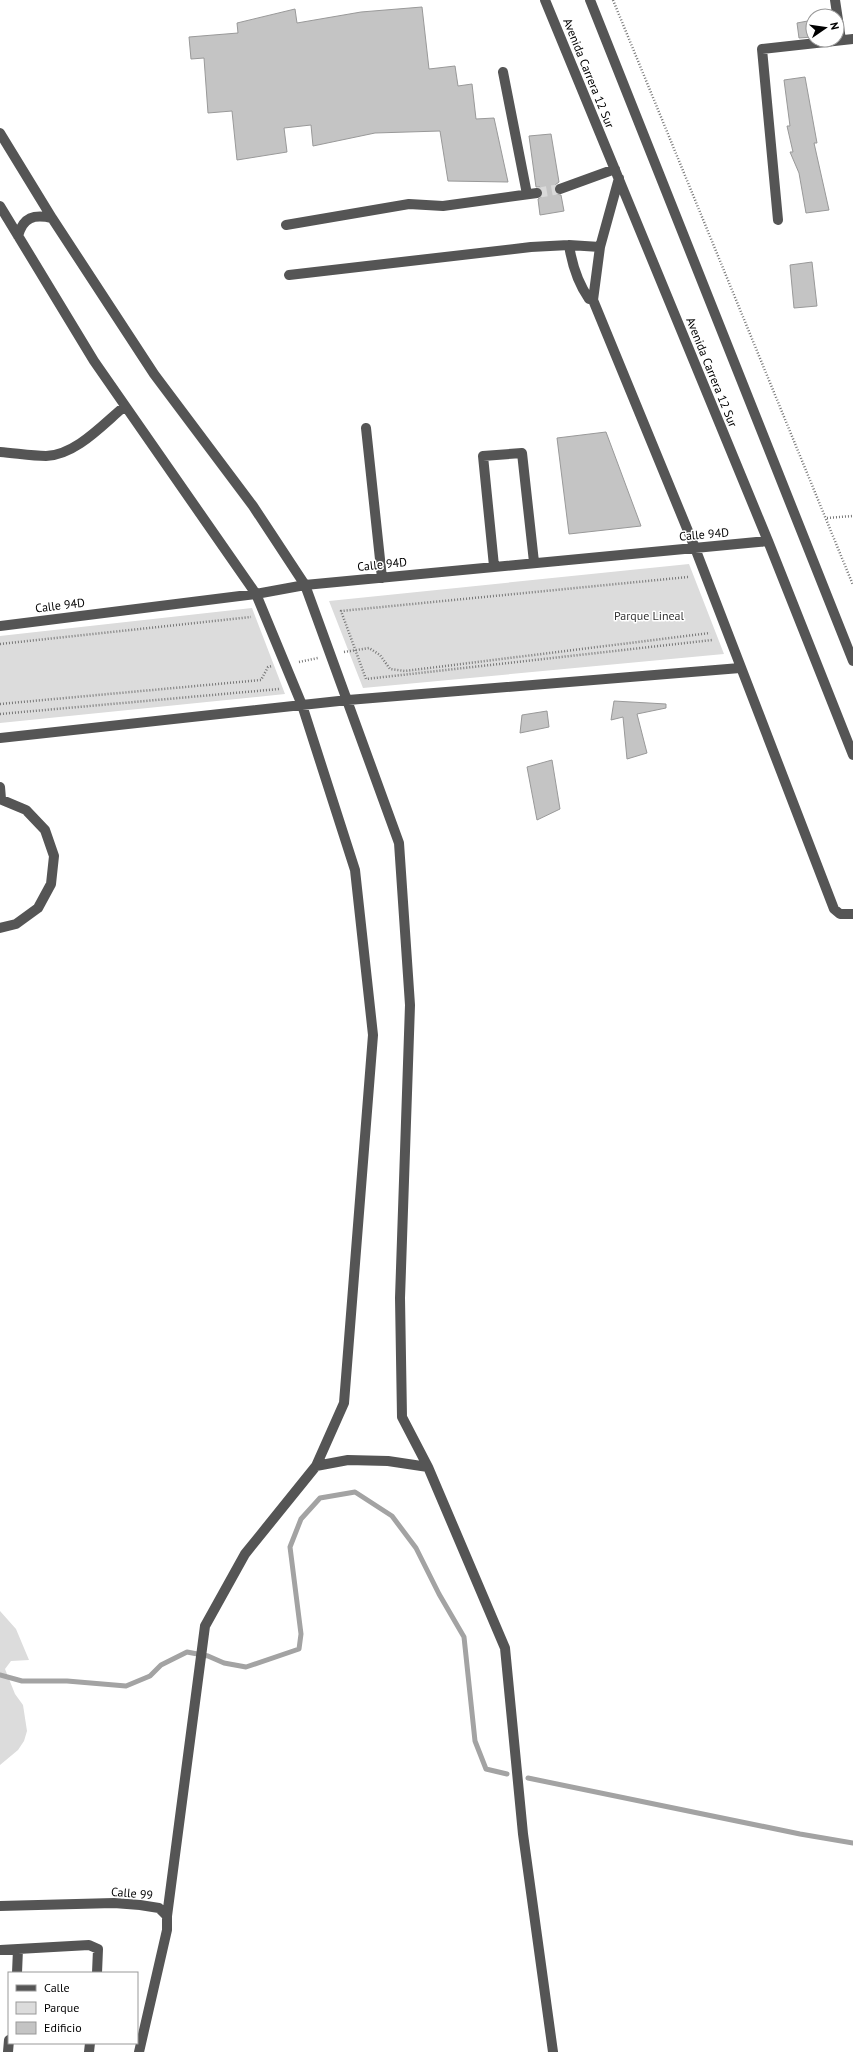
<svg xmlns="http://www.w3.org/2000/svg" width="853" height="2052" font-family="'PT Sans',sans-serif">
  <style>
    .green { fill: #dcdcdc }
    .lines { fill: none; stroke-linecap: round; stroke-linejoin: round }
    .stream { stroke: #a3a3a3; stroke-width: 5 }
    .building { fill: #c4c4c4; stroke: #999 }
    .minor-tunnel { stroke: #d9d9d9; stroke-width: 10; stroke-dasharray: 10 5; stroke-linecap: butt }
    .path { stroke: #777; stroke-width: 2.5; stroke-dasharray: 1 2; stroke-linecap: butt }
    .minor { stroke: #555; stroke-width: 10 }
    .labels { text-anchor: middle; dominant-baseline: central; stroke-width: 3; stroke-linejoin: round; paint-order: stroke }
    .street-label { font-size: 12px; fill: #000; stroke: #fff }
    .park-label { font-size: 12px; fill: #333; stroke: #fff }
  </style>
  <rect width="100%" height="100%" fill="#fff"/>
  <path class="green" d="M689,564l35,90 -361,34 -34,-87z
    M252,608l33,86 -285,29v-87z
    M0,1611l16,18 13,31 -18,1 -6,8 10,25 8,11 4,26 -3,10 -6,9 -18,15z"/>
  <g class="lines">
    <path class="stream" d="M0,1675l22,6h45l59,5 24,-10 11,-11 26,-13 21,4 16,7 22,4 53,-18 2,-15 -11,-87 11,-28 19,-21 35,-6 37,24 24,32 23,46 25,43 11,104 11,28 21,5
      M528,1778l272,56 53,9"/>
  </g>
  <path class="building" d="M422,7l7,62 26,-3 3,20 14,-2 4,35 18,-1 14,64 -60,-1 -8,-50 -65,2 -62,13 -2,-21 -27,3 3,24 -50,8 -5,-49 -24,2 -4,-55 -13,1 -2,-22 49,-4 -1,-10 58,-14 2,14 64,-11z
    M813,20v17l-14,1 -2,-15z
    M805,77l12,66h-3l15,67 -23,3 -7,-40 -9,-21h3l-6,-26h3l-6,-46z
    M551,134l8,48 -4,3 -1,6 2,3 5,1 3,16 -24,4 -2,-16 5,-3v-4l-3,-5h-4l-7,-51z
    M812,262l5,44 -23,2 -4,-43z
    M606,432l35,94 -72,8 -12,-96z
    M614,701l52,3v4l-29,6 10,39 -20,6 -4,-42 -12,3z
    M547,711l2,16 -29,6 2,-18z
    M552,760l8,49 -23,11 -10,-53z"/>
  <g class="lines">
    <path class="minor-tunnel" d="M537,193l23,-4"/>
    <path class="path" d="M613,0l240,585
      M827,518l26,-2
      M688,577l-347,34 25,68 346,-39
      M0,644l251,-27
      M344,652l25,-4 11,7 10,14 15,2 305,-38
      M299,662l19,-4
      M0,704l261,-24 7,-13 4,-1
      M0,714l279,-25v-2"/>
    <path class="minor" d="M545,0l223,541 85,214
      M590,0l263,661
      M835,0l6,40
      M503,72l24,122
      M0,133l52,85 102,156 99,132 52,79 94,258 11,162 -10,293 2,119 26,50 77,181 18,186 30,218
      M619,178l-19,69 -7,53 102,248 139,361 6,5h13
      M560,189l55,-20
      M0,206l94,155 162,233 46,111 53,165 18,165 -29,368 -28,63 -71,88 -40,72 -38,290
      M778,220l-16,-171 91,-10
      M286,225l123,-21 34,2 94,-13
      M18,236c5,-19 16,-22 34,-18
      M569,245c3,20 9,38 20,54l4,1
      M289,275l242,-28 38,-2 31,2
      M366,428l16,150
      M0,452c15,1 31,4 46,4 30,-1 57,-32 79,-50
      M494,566l-11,-110 39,-3 12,109
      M0,626l256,-32 49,-9 463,-44
      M0,738l348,-38 392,-32
      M0,787l1,12
      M0,799l26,11 19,20 9,26 -3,28 -13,24 -22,16 -16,4
      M316,1466l32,-6 40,1 40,6
      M0,1906l114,-3 26,2 19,3 8,8v14l-28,122
      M0,1950l89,-5 9,4 -1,24
      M17,1973l1,-24
      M8,2052l1,-12
      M89,2052l1,-9"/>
  </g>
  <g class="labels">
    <g class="street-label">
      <text transform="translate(589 73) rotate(68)">Avenida Carrera 12 Sur</text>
      <text transform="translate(712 372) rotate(68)">Avenida Carrera 12 Sur</text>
      <text transform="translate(704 534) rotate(-5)">Calle 94D</text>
      <text transform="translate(382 564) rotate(-6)">Calle 94D</text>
      <text transform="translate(60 605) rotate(-7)">Calle 94D</text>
      <text transform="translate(132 1893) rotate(5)">Calle 99</text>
    </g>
    <g class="park-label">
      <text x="649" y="615">Parque Lineal</text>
    </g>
  </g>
  <rect x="8" y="1972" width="130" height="72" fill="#ffffff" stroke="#999999"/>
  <rect x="16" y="1985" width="20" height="6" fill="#555555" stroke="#999999"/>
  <text x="44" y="1992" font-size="12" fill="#000000">Calle</text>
  <rect x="16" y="2002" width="20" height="12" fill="#dcdcdc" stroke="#999999"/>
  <text x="44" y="2012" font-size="12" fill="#000000">Parque</text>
  <rect x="16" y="2022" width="20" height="12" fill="#c4c4c4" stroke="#999999"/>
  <text x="44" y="2032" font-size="12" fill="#000000">Edificio</text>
  <g transform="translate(825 28) rotate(77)"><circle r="19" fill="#ffffff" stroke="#999999"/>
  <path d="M0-3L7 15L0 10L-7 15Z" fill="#000000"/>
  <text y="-6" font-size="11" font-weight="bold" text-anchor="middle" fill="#000000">N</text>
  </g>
</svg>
